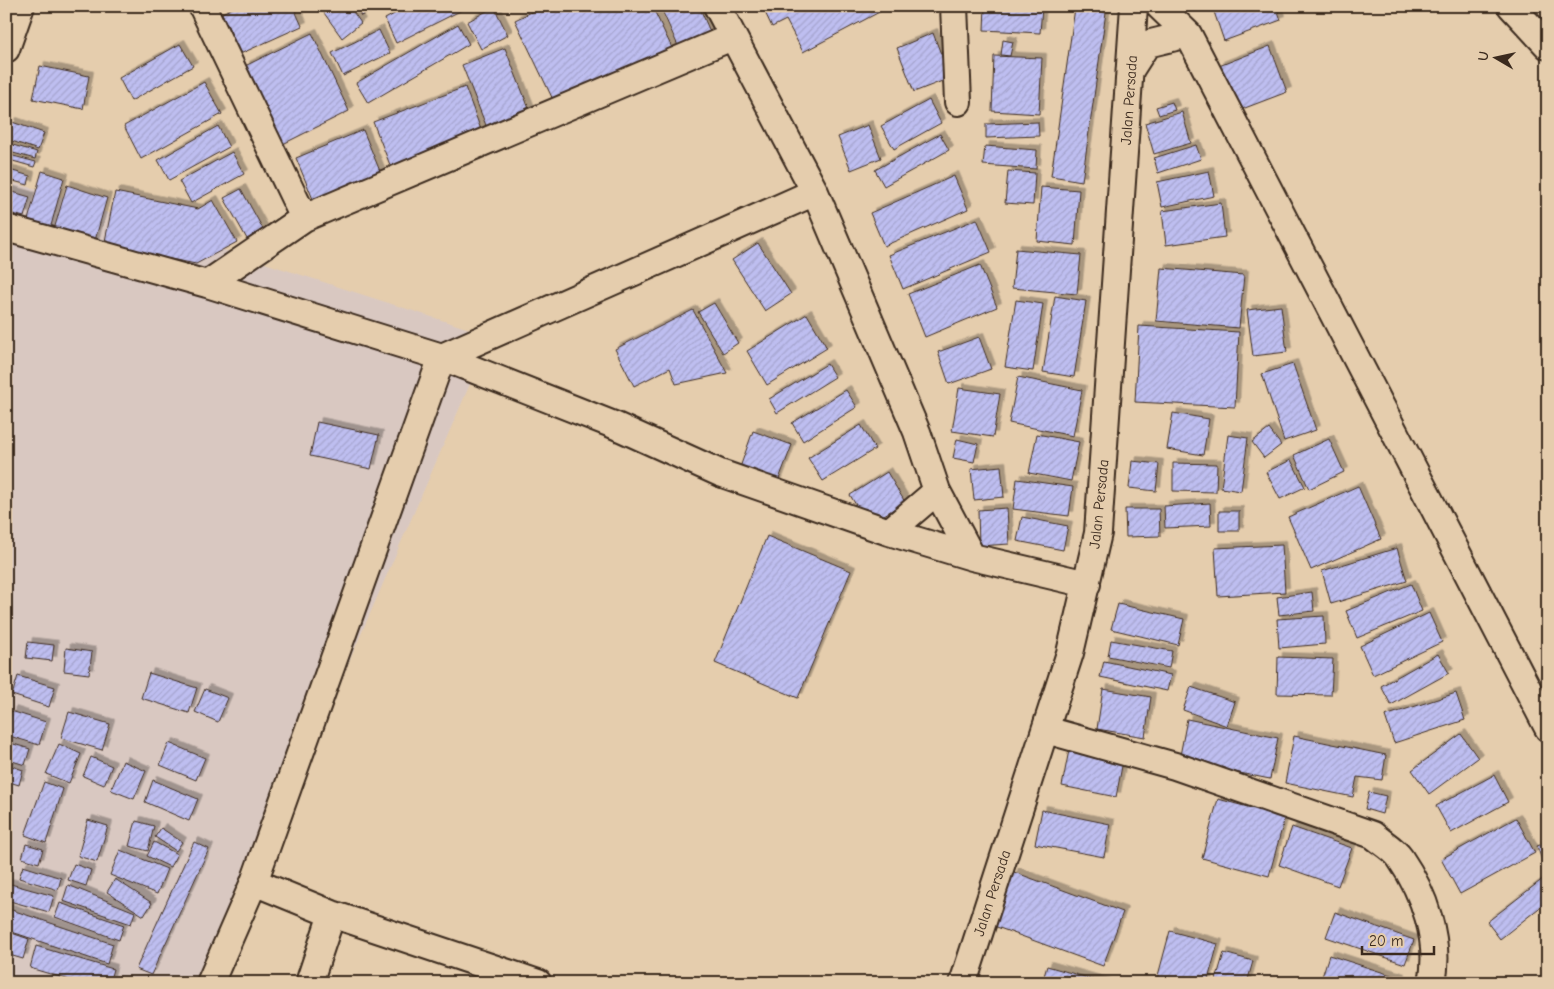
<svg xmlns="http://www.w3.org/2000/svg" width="1554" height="989" font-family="'Comic Neue',sans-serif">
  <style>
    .built { fill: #d9c8c1 }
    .building { fill: url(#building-hatch); stroke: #3b2a1e; filter: url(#shadow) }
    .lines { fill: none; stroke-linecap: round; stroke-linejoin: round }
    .minor-casing { stroke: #3b2a1e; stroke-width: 30 }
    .minor { stroke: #e5cdad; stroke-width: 26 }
    .labels { text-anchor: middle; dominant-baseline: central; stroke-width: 4; stroke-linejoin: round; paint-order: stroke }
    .street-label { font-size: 15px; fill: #3b2a1e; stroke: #e5cdad }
  </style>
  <defs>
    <pattern id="building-hatch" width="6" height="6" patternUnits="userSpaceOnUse" patternTransform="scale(1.25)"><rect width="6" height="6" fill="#bebef0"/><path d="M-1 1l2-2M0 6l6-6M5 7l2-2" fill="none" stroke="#a4a3cd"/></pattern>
    <filter id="shadow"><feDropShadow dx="4.5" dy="-4.5" stdDeviation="0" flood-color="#0004"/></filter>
  </defs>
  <rect width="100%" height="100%" fill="#e5cdad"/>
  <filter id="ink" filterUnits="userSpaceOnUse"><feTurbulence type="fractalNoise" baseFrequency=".02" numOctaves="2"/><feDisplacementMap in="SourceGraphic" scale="10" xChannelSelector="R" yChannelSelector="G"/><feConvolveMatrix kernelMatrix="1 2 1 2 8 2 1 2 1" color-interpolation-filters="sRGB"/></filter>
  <g filter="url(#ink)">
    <path class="built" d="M6,180l485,156 -282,647h-203z"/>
    <path class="building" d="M237,6h56l9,20 -62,28 -18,-41z
      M319,6h30l12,17 -19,15z
      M356,6h23l-18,10z
      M409,6h51l2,4 -66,33 -11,-24z
      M544,6h108l21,44 -116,58 -42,-88z
      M660,6h39l12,28 -32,14z
      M770,6h116l1,2 -84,44 -17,-32 -14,7 -8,-17z
      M985,6l57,1 -2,26 -56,-3z
      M1212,6h64l5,14 -57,21z
      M494,7l14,28 -27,14 -14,-27z
      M1075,8l31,4 -24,169 -31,-5z
      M458,24l11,20 -101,59 -12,-20z
      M379,30l11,23 -47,23 -11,-23z
      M312,33l37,78 -66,33 -38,-78z
      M933,33l17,45 -36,14 -17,-44z
      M1003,40l10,2 -3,14 -9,-1z
      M180,44l13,22 -62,35 -12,-23z
      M1270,46l17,46 -50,19 -18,-45z
      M505,48l27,68 -43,17 -27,-68z
      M994,56l48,2 -3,56 -47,-3z
      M40,66l49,10 -6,33 -50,-10z
      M204,82l18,32 -81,45 -17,-33z
      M465,87l18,48 -91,35 -19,-48z
      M929,100l12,23 -47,26 -13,-23z
      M1172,102l3,8 -16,5 -3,-8z
      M1182,112l9,31 -37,11 -9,-31z
      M12,122l32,11 -6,17 -32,-11z
      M1038,122l1,14 -53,2v-14z
      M868,125l13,33 -30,12 -13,-33z
      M218,126l11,21 -60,33 -11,-20z
      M363,130l19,46 -67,28 -19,-46z
      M940,134l9,16 -65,36 -9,-16z
      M6,143l31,9 -2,7 -29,-8z
      M1196,145l5,14 -43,14 -4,-15z
      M985,146l52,4 -1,19 -53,-4z
      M232,152l12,22 -53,29 -12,-22z
      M6,154l30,8 -2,5 -28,-8z
      M6,169l24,7 -2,9 -22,-6z
      M42,171l22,7 -15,55 -23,-6z
      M1008,171l27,2 -2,32 -28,-2z
      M1209,171l5,25 -52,11 -5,-25z
      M954,176l14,33 -84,37 -14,-33z
      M67,185l40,13 -13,46 -41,-11z
      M1041,187l38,3 -4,55 -38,-4z
      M241,189l22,40 -16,10 -23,-41z
      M6,190l24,7 -6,20 -18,-5z
      M115,192l83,17 15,-9 24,42 -41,22 -92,-18z
      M1221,203l4,34 -59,8 -4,-34z
      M977,219l14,33 -88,37 -14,-34z
      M758,243l33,51 -26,17 -33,-51z
      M1016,249l65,6 -4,39 -65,-6z
      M980,265l17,42 -72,30 -17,-43z
      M1161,268l83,7 -5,53 -83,-7z
      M1055,296l31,5 -12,76 -31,-5z
      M1016,300l27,4 -10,67 -28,-4z
      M714,303l24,40 -15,10 -25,-41z
      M1281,306l6,46 -34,4 -6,-46z
      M693,310l34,63 -51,11 -6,-16 -36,18 -19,-37z
      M807,314l20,34 -60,37 -20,-34z
      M1139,326l100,6 -4,75 -100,-5z
      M979,337l12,32 -42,15 -11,-32z
      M827,364l8,13 -58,36 -8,-14z
      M1293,364l23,66 -32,11 -22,-67z
      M1018,377l64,13 -9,46 -64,-13z
      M959,388l41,6 -7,43 -41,-6z
      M846,390l11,17 -54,34 -11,-18z
      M1173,413l36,6 -6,36 -36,-6z
      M317,422l62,13 -8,34 -61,-13z
      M861,425l14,24 -52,32 -15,-23z
      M1269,429l12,16 -17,13 -12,-16z
      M753,431l39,14 -16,42 -38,-14z
      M1037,434l42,8 -8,39 -42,-8z
      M1228,435l20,3 -7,53 -20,-3z
      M957,439l21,5 -4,18 -21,-4z
      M1329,439l15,33 -35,17 -15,-34z
      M1291,460l14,27 -25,12 -14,-27z
      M1132,461l27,3 -3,27 -27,-3z
      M1173,463l44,1 -1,28 -43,-1z
      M1001,466l3,31 -30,3 -3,-31z
      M887,472l18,30 -37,23 -18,-30z
      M1017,479l56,8 -4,29 -56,-7z
      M1358,486l23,53 -70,31 -23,-53z
      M1210,503l1,23 -46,2 -1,-22z
      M1007,508l2,36 -30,2 -1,-36z
      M1125,509h34l1,27 -34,1z
      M1219,511h20v20h-20z
      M1022,517l46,9 -5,24 -46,-9z
      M767,536l84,35 -53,127 -83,-35z
      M1282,545l3,47 -67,4 -3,-48z
      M1397,548l10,33 -76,23 -9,-33z
      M1411,584l11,27 -65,27 -11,-27z
      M1312,592l2,19 -35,4 -2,-18z
      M1118,604l66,15 -6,26 -67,-16z
      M1429,613l13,29 -69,33 -13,-29z
      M1324,616l1,28 -46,4 -2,-29z
      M1111,640l61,11 -3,17 -61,-12z
      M28,642l26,3 -2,16 -26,-3z
      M66,648l26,4 -3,22 -25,-3z
      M1438,654l11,19 -58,32 -10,-19z
      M1278,657l55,2 -2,36 -54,-1z
      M1104,661l67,14 -4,16 -67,-14z
      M149,673l48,15 -8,25 -48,-15z
      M18,676l37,11 -6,20 -37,-12z
      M1191,687l44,15 -8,24 -44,-16z
      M205,689l23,9 -10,24 -23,-10z
      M1103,689l48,8 -6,40 -48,-8z
      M1456,693l9,27 -71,23 -9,-27z
      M11,711l35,11 -7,23 -33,-10z
      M69,712l41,12 -8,26 -41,-12z
      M1187,719l91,19 -8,41 -91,-18z
      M1461,734l17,24 -49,36 -17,-24z
      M1294,736l92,19 -4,25 -25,-3 -4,20 -68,-14z
      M7,742l23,7 -5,16 -19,-6z
      M169,743l36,15 -9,22 -36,-15z
      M59,744l22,10 -12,29 -23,-9z
      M1070,745l54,11 -8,41 -54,-11z
      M91,757l21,9 -8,19 -21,-9z
      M123,761l23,10 -12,28 -23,-9z
      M6,764l17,6 -4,15 -13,-4z
      M1494,775l14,27 -57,31 -15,-27z
      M153,780l45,19 -9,22 -44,-19z
      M44,782l19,7 -17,54 -21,-8z
      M1369,792l17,4 -4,18 -17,-5z
      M1218,799l67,18 -16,59 -67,-18z
      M1042,810l68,14 -6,33 -69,-13z
      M1516,818l19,35 -75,41 -19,-35z
      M88,820l20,6 -11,36 -19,-6z
      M136,821l18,5 -6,25 -19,-5z
      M1292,827l60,21 -14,38 -59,-21z
      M161,828l21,14 -6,9 -21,-14z
      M154,842l23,12 -7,13 -23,-11z
      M194,842l15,7 -58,126 -15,-6z
      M1548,842v19l-5,2 -6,-17z
      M26,844l17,5 -4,14 -17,-5z
      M120,850l47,19 -10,25 -47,-19z
      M74,864l17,6 -5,16 -18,-6z
      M23,866l38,12 -3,12 -39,-12z
      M1014,872l109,40 -20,54 -109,-40z
      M1548,875v26l-48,38 -13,-17z
      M115,879l37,24 -8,13 -37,-24z
      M7,883l47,13 -5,16 -43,-12z
      M68,885l67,27 -4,12 -68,-23z
      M60,903l64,22 -5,15 -64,-23z
      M6,908l107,36 -6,20 -101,-34z
      M1335,912l79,28 -9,24 -79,-27z
      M6,931l23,8 -6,20 -17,-5z
      M1170,931l48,13 -11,39h-51z
      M36,946l77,23 -4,14h-29l-50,-15z
      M1224,953l29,8 -6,22h-32z
      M1329,955l71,23 -1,5h-79z
      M1047,966l59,17h-64z"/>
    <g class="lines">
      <defs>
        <path id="minor" d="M202,6l102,212
          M717,6l98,186 102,240 20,59 35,66
          M954,6l4,96
          M1159,6l29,28 360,694
          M1511,6l37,40
          M6,49l15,-43
          M1131,69l16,-25 41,-10
          M6,228l201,56 235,73 172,68 106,48 169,59 83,25 115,27
          M207,284l97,-66 428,-181
          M889,532l48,-41
          M1046,730l129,36 198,69c8,7 21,14 27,23 24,35 41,82 32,125
          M254,882l78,32 206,69
          M210,983l44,-101 188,-525 373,-165
          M309,983l23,-69
          M963,983l107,-330 28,-120 36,-527"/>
      </defs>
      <use href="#minor" class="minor-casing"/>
      <use href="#minor" class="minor"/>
    </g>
  </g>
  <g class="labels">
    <g class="street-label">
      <text transform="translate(1129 100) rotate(-86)">Jalan Persada</text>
      <text transform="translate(1099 504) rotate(-84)">Jalan Persada</text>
      <text transform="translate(992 893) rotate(-72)">Jalan Persada</text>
    </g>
  </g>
  <rect width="1554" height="989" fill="none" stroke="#e5cdad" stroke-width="25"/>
  <rect x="12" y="12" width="1529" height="964" fill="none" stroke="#3b2a1e" stroke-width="2" filter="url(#ink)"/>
  <g transform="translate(1496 58) rotate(279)" stroke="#e5cdad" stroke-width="4" paint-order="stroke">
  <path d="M0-4L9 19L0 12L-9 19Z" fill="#3b2a1e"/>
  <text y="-8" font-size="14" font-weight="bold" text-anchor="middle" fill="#3b2a1e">U</text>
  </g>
  <path d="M1362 946v8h72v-8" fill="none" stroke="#3b2a1e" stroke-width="2.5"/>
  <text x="1369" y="946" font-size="15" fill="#3b2a1e" stroke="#e5cdad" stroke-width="4" paint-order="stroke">20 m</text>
</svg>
